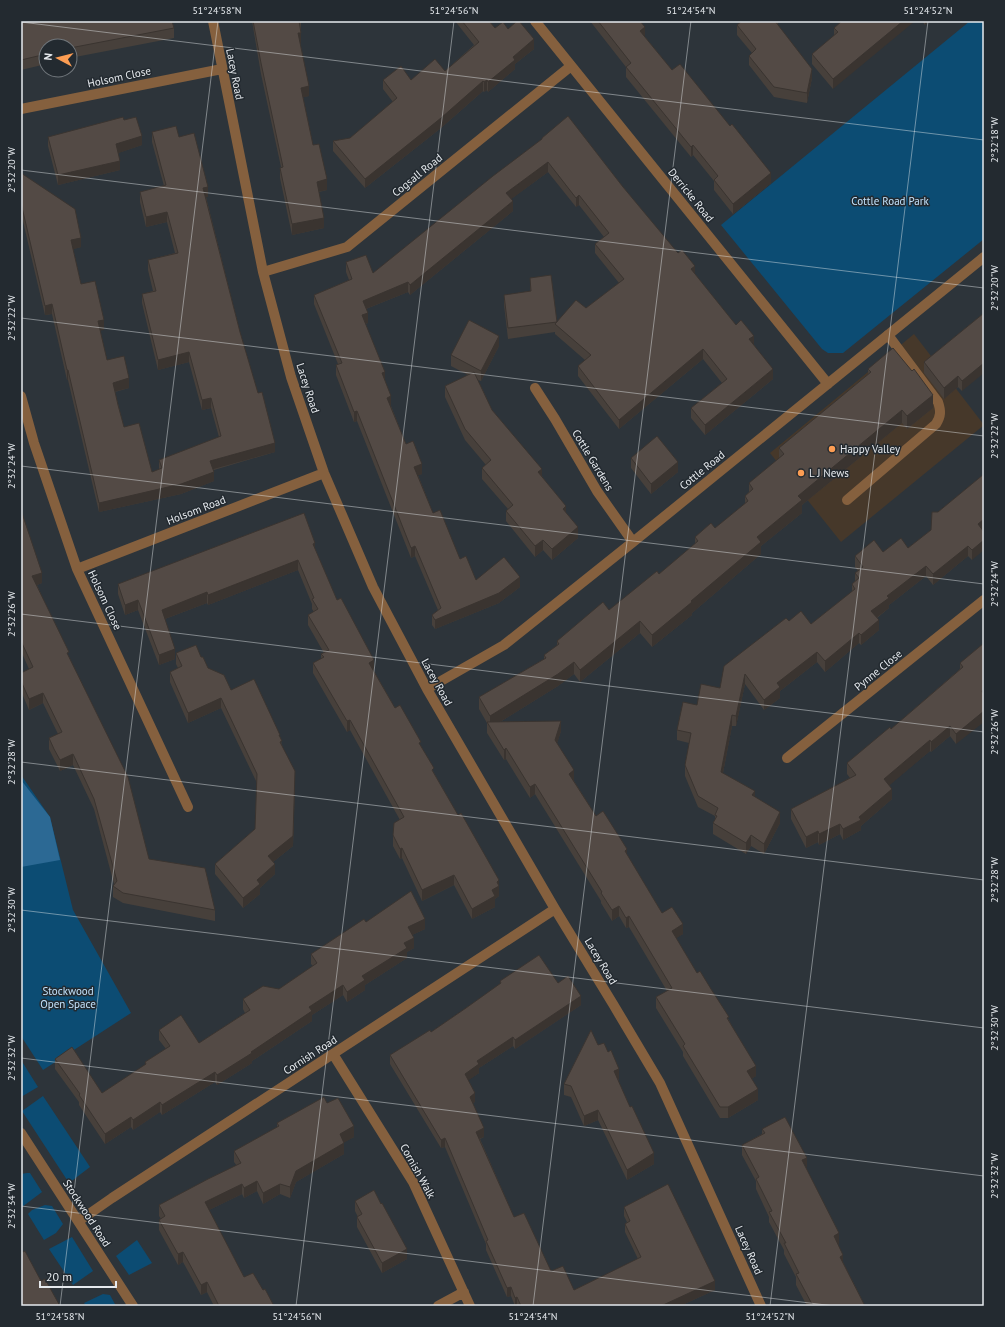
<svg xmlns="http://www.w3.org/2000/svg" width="1005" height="1327" font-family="'PT Sans',sans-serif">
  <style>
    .commercial { fill: #46382a }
    .green { fill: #0c4c73 }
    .forest { fill: #2c6994 }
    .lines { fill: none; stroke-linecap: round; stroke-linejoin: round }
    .lane { stroke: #85603e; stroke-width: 10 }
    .street { stroke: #85603e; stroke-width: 10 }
    .wall { fill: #47403b }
    .shaded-wall { fill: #3a3430 }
    .building { fill: #534a45; stroke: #3a3430 }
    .ticks { fill: none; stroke: #e6eaee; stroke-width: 1; stroke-opacity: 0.45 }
    .poi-dot { fill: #fc9d53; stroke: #232a30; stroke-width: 1.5 }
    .labels { text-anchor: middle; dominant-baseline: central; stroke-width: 3; stroke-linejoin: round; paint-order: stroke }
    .street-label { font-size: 11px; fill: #e6eaee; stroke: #232a30 }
    .park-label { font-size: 11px; fill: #c2e2fc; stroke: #232a30 }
    .poi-label { font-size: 11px; fill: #e6eaee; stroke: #232a30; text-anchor: start }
    .neatline { fill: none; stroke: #e6eaee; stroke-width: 1.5 }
    .ticks-label { font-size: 10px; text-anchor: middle; fill: #e6eaee }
  </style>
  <rect width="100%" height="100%" fill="#2d343a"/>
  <path class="commercial" d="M914,334l70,91 -143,117 -71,-89z"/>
  <path class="green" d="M970,21h14v218l-141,114h-15l-6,-4 -101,-124z
    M21,775l29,42 23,93 58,103 -88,57 -22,-34z
    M21,1060l17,27 -17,10z
    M43,1096l47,71 -21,16 -47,-72z
    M27,1173h3l12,19 -20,15 -1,-33z
    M45,1205l7,1 11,18 -7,9 -12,7 -16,-26 4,-4z
    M72,1237l21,34 -20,14 -24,-36z
    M137,1240l15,23 -23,12 -13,-19z
    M103,1294l7,1 6,11h-30l-2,-3z"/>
  <path class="forest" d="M21,780l29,37 10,43 -39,7z"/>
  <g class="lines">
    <path class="lane" d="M847,500l89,-76c5,-8 5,-13 2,-22l-50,-67"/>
    <path class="street" d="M213,21l50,251 28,105 33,96 49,114 54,102 128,220 58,95 47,79 101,223
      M535,21l293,363
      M21,109l201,-40
      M263,272l84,-25 224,-181
      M535,388l20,31 42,72 36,51
      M21,396l13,47 43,126 111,238
      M77,569l247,-96
      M427,689l77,-44 129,-103 351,-285
      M787,758l197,-158
      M333,1054l80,128 57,124
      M21,1133l112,173
      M79,1221l33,-23 443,-289
      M438,1306l26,-14"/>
  </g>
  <path class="wall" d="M21,21l153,7v10l-104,20v-12h-24v16l-4,1v2l-21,5z
    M252,21h49v22h-1l9,53 -6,1 10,48 14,45 -8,2 5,36 -32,7 -12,-57v-10l1,-1 -20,-93z
    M455,21h34l6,7 13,1 26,20 -19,15v5l-27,23 -1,-2 -3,2 -1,-1 -42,37 -76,60 -32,-37v-10l17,-3 43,-36 -10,-13v-9h28l34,-9 29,-26z
    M590,21h50l5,16 27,33 99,113 -38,31 -19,-24v-9l-21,-26 -2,2 -65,-80v-10z
    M739,21h39v4l34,53 -5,25 -33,-6 -25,-32v-9l3,-3 -15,-18v-10l3,-2z
    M842,21l-9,68 -21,-25v-10l22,-18v-8z
    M922,21h7l-4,4z
    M124,120l18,25 -24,8 2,17 -62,15 -10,-39v-9z
    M152,132l27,5 29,60h-2l34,135 35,120 -61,18v11l-33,13 -82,18 -31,-132h-1l-15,-66 -7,1 -24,-102v-40l60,74 -8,2 8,35 23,46h-4l7,30 22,28 -14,4 9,35 28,45 7,-2v-10l60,-23 -8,-29 -9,2 -13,-48 -31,8 -16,-67v-9l11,-3 -5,-21v-10l27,-7 -8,-31 -21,5 -6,-25v-10l24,-6 -12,-44z
    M542,138l81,49 113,138 18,20 19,34 -68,56 -14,-17v-10l31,-25 -19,-24 -84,70 -41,-53v-10l7,-6 -30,-26v-2l-47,7 -4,-34v-10l26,-4v-13l21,-3 6,47 29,-14 33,-25 -24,-30v-9l9,-7 -25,-32 -3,2 -28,-35 -37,27 2,12 -103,84 -2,-3 -42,17 2,14 -3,1 20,56 6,26 15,38 16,30 -4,1 15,38 27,46 16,21 44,7 -21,16 -64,26 -3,-4v-10l6,-5 -23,-54 -4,2 -54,-137 -3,1 -18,-47v-10l2,-1 -24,-60v-9l35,-15 -3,-8v-10l27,11 169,-134z
    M984,313l-22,78 -4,-4 -14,12 -20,-26v-11z
    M499,346l-18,35 -3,-1 14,30 50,66 24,37 12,25 -26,22 -9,-10 -8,7 -29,-36v-10l2,-2 -26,-30v-11l4,-3 -21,-25 -20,-43v-11l23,-11 -17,-9v-11z
    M868,369l65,39 -26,21 -5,-6 -100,82v8l-41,33v8l-69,59v2l-40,32 -12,-14 -60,49 -6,-8 -16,12 -58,36 61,9 -4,12 17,38 22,35 31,39 35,58 21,21 -7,4 21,35 32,47 27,56 -5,3 7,21 -30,18h-8l-37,-62v-4l-27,-44v-11l11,-6 -38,-64 -3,1 -7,-12 -7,5 -11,-18v-2l-66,-107 -5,4 -24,-39 -2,1 -17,-27v-10l-8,-14v-12l65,-38v-4l13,-9v-5l52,-31 50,-36 36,-30v-7l20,-9 30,-24v-8l4,-4v-9l30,-24v-11l89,-74z
    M631,458l47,14 -27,22 -20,-26z
    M984,474v56l-1,1 -11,29 -4,-4 -35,29 -7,-9 -37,29v3l-12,10 2,12 -18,15 -2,-2 -34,29 -8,-10 -37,29v7l-16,12 -19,-26 -9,42h-4l-9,47 32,24 25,26 -16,31 -13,-8 -5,8 -33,-20v-11l2,-3v-4l-17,-9 -13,-31v-11l4,-22 -12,-3v-10l20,-25 23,-17 69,-67 22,3 41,-32v-8l3,-3v-8l3,-2 -3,-4v-11l53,-8 23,-18 7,-18z
    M21,510l21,73 -5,2 32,73 80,201 66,51v11l-92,-18 -10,-6v-11l1,-2 -20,-75 -21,-44 -13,6 -11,-22v-11l9,-4 -15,-31 -14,7 -8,-19v-18l8,-4 -8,-18z
    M315,550l22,50 37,70v1l21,37 26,38 13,27 24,42 41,65v16l-4,3v8l-23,12 -18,-34 -32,16 -20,-43 -2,1 -7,-13v-11l7,-15 -50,-90 -3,2 -34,-59v-10l8,-4v-5l3,-1 -16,-28v-10l6,-3 -2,-3v-5l-14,-34 -90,35 -1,-2 -42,16 10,40 -16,6 -21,-55 -13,5 -7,-21v-10z
    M984,643l-28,101 -6,-8 -19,16 -1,-1 -41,34 3,14 -31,27v4l-18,10 -3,-6 -21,11 -1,-3 -12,6 -15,-29v-10l59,-31 -3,-4v-11l44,-34 69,-60v-6z
    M176,653l25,4 7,11 72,69 2,8 13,37 -2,64 -20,16 2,12 -15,14v6l-17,14 -28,-34v-10l40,-35 2,-46 -36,-75 -33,15 -18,-41v-10l8,-4 -2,-4z
    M366,922l59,7 -13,6 2,13 -7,4v6l-42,27v5l-18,12 -4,-7 -31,20v6l-60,40v2l-35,22 -2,-3 -53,33 -2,-3 -27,18 -2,-3 -26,17 -26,-39v-3l-24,-33v-10l47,34 43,-28v-3l21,-13 -7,-9v-10l40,13 46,-30 -2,-4v-10l36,-10 34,-23 -2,-2v-10z
    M500,981l58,2 23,22 -66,44 -2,-3 -34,22v5l-11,7 7,22 -2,1 11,34 -4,2 34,78 37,54 23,19 64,-31 -13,-27v-8l2,-2 -3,-6v-9l91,83 -35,16h-165l-4,-10 -4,1 -21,-47v-6l-41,-97 -4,1 -51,-84v-9l41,-23 35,-24 34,-24z
    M598,1045l21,34 -1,1 36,84 -27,16 -29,-60 -14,6 -13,-29 -7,-2v-11z
    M327,1103l27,34 -10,5v12l-48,28 -6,16 -10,-4 -17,10 -6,-13 -13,7 -2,-4 -33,16 35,67 19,13 11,16h-60l-7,-14 -6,3 -18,-33 -5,3 -19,-35v-10l2,-1 -2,-3v-11l78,-39 -3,-4v-11l43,-24v-4z
    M762,1129l44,39 33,76h-1l5,18 22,44h-58l-11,-21v-8l-12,-23v-4l-15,-28v-5l-13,-28v-8l-14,-26v-10l20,-11z
    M355,1201l26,3 26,55 -25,14 -25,-46v-10h1l-3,-6z"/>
  <path class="shaded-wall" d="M903,21h12l-82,68v-10z
    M925,21h4l-4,4z
    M645,27v10l-5,-6z
    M298,33h3v10l-3,1z
    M534,39v10l-19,15v5l-27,23v-10l25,-25z
    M812,69v9l-5,25v-10z
    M487,80v10l-3,2v-10z
    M483,81v10l-42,37 -76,60v-9z
    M309,86v10l-8,2v-10z
    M142,136v9l-26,9v-10z
    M693,145v10l-2,2v-10z
    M120,161v9l-62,15v-10z
    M548,162v10l-42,31v-10z
    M771,173v10l-38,31v-10z
    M327,179v11l-10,2v-10z
    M208,187v10l-5,1v-10z
    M579,195v10l-3,2v-9z
    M513,201v10l-103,84v-10z
    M167,212v10l-21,5v-10z
    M324,218v10l-32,7v-11z
    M81,238v9l-10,3v-10z
    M695,266v10l-4,-7z
    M408,282v10l-45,18v-9z
    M52,304v10l-7,1v-9z
    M368,313v10l-6,2v-10z
    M104,320v10l-6,1v-10z
    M499,336v10l-18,35v-10z
    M754,336v9l-5,-6z
    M703,349v10l-84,70v-9z
    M189,352v10l-31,8v-10z
    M984,363v10l-22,18v-10z
    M773,369v10l-68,56v-10z
    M67,370h1v10h-1z
    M385,372v10l-3,-9z
    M958,376v11l-14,12v-11z
    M129,378v10l-16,4v-9z
    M933,395v13l-26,21v-13z
    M391,396v10l-4,1v-9z
    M211,398v10l-9,2v-10z
    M902,410v13l-100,82v8l-41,33v8l-69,59v2l-40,32v-12l39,-34 66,-64 41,-41z
    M357,411v10l-3,1v-10z
    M275,443v9l-65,18v-9z
    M678,462v10l-27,22v-10z
    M422,464v10l-8,3v-10z
    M542,469v11l-4,-8z
    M214,472v9l-33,13 -82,18v-9z
    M566,506v10l-3,-7z
    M984,519v11l-6,5v-11z
    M578,527v11l-26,22v-11z
    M543,540v10l-8,7v-11z
    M984,540v10l-12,10v-10z
    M315,543v10l-2,-9z
    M415,546v10l-4,2v-10z
    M968,546v10l-35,29v-11z
    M298,560v10l-90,35v-10z
    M926,566v10l-37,29v3l-18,14v-11l16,-15z
    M42,573v10l-10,4v-11z
    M520,577v10l-21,16 -64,26v-9z
    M207,592v11l-45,17v-10z
    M138,600v10l-13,5v-10z
    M879,620v10l-18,15v-10z
    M640,621v12l-60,49v-12z
    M859,633v10l-34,29v-11z
    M175,649v10l-16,6v-10z
    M817,652v10l-37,29v7l-16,12v-10l13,-17z
    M374,660v10l-5,3v-10z
    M574,662v12l-16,12 -68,42v-12z
    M745,674v10l-9,42v-10z
    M43,693v10l-14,7v-11z
    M221,698v10l-33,15v-10z
    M984,711v11l-28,22v-10z
    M732,715v11l-11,57v-11z
    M350,720v10l-3,2v-11z
    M561,721v10l-6,19v-10z
    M950,726v10l-19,16v-10z
    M930,740v11l-46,39v-11z
    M506,748v11l-2,1v-10z
    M73,754v11l-13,6v-11z
    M574,770v11l-5,3v-10z
    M295,771l-2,75 -25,20v-10z
    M535,784v10l-5,4v-11z
    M892,789v10l-31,27v4l-18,10v-11l16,-12z
    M755,791v10l-3,-6z
    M780,812v11l-16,31v-10z
    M840,824v10l-21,11v-11z
    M818,831v11l-12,6v-11z
    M751,835v11l-5,8v-11z
    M402,848v10l-2,1v-10z
    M627,849v11l-2,-9z
    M275,864v10l-15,14v6l-17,14v-10l14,-18z
    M454,875v10l-32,16v-11z
    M499,880v16l-4,3v8l-23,12v-10l20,-19 5,-8z
    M619,906v10l-7,5v-11z
    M629,916v11l-3,1v-10z
    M425,919v10l-17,8v-10z
    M683,924v10l-11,7v-10z
    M414,938v10l-7,4v6l-42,27v5l-18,12v-10l15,-16 42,-33z
    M343,985v10l-31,20v6l-60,40v2l-35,22v-10l34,-23 58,-45z
    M581,996v9l-66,44v-9z
    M513,1037v9l-34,22v5l-14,10v-9l12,-13z
    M756,1066v10l-9,6v-11z
    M619,1069v10l-5,2v-10z
    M215,1072v10l-53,33v-10z
    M758,1089v11l-30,18v-11z
    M475,1093v9l-5,3v-8z
    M160,1102v10l-27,18v-10z
    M598,1110v10l-14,6v-10z
    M131,1117v10l-26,17v-10z
    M354,1126v11l-14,8v-11z
    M484,1128v9l-8,3v-8z
    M445,1138v9l-4,1v-8z
    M344,1143v11l-48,28 -6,16v-11l6,-16z
    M654,1153v11l-27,16v-10z
    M807,1158v10l-5,-8z
    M257,1181v10l-13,7v-10z
    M242,1184v10l-37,18v-10z
    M280,1184v10l-17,10v-11z
    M839,1233v11l-5,3v-11z
    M407,1249v10l-25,14v-10z
    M183,1252v10l-5,3v-11z
    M843,1255v11l-3,-9z
    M715,1281v9l-35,16h-19z
    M207,1282v10l-6,3v-10z
    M511,1287v9l-4,1v-9z
    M517,1297v9h-2v-8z"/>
  <path class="building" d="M21,21h151l2,7 -104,20v-2h-24v6l-5,1 1,2 -21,5z
    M253,21h46l2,12h-3l11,53 -8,2 12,57 6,-1 8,35 -10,3 7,36 -32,6 -12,-56 3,-1 -22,-104z
    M462,21h27l6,7 8,-6 5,7 9,-8h2l15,18 -21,18 2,3 -27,22 -1,-2 -3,2 -1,-1 -42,37 -76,61 -32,-38 17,-3 47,-40 -14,-18 18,-14 10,14 24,-21 10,12 34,-29z
    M598,21h42l5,6 -5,4 32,39 8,-6 50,62 2,-2 39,49 -38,31 -19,-24 4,-4 -25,-31 -2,2 -65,-80 5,-4z
    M742,21h33l37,48 -5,24 -33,-6 -25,-31 7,-7 -19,-24z
    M842,21h61l-70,58 -21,-25 26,-22 -4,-4z
    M568,116l55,71 55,66 4,-3 13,16 -4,3 45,56 5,-5 13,16 -5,3 24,30 -68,56 -14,-17 36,-29 -24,-30 -84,71 -41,-54 13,-11 -36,-31 21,-24 10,8 38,-29 -29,-35 14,-11 -30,-38 -3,3 -28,-36 -42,31 7,8 -103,84 -2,-3 -45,19 5,12 -6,2 23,57 -3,1 9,23 -4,2 19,46 7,-3 9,23 -8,3 19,46 7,-3 20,49 6,-3 10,24 28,-23 16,20 -21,16 -64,27 -3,-5 9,-7 -26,-62 -4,2 -54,-137 -3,1 -18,-47 6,-2 -28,-68 38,-16 -6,-17 20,-7 7,18 120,-97 49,-37v-1z
    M123,117l1,3 12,-3 6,19 -26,8 4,17 -62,14 -10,-38z
    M176,126l3,11 15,-4 14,54 -5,1 37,144 18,61 4,-1 13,51 -65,18 4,11 -33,12 -82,19 -31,-133h-1l-15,-66 -7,2 -24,-103v-30l54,36 6,29 -10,2 10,44 14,-3 9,39 -6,1 9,39 17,-4 5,22 -16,5 5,22 6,22 15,-4 13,49 10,-4 -3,-8 62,-24 -10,-38 -9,2 -13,-48 -31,8 -16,-66 14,-3 -8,-31 30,-7 -11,-41 -21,5 -6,-25 26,-7 -14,-53z
    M551,275l6,47 -49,6 -4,-33 27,-4 -1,-13z
    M984,313v50l-22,18 -4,-5 -14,12 -20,-26z
    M469,320l30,16 -18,35 -30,-16z
    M893,348l19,23 2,-2 19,26 -26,21 -5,-6 -104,86 4,4 -45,37 4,5 -70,59 1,1 -40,33 -12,-14 -60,49 -6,-8 -16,12 -68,42 -11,-19 67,-39 -2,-3 15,-11 -2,-3 46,-39 6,8 48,-39 2,3 39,-33 -3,-4 16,-14 4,5 33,-27 -3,-5 8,-7 -4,-6 35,-29 -5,-6 92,-76 -3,-3z
    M474,372l18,38 50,59 -4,3 28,34 -3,3 15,18 -26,22 -9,-9 -8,6 -29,-35 7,-6 -31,-37 9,-8 -26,-31 -20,-43z
    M657,436l21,26 -27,22 -20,-26z
    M984,474v45l-6,5 6,8v8l-12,10 -4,-4 -35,28 -7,-8 -39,30 2,2 -18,13 8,9 -18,15 -2,-2 -34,28 -8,-9 -40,31 3,4 -16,13 -19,-26 -9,42 -4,-1 -11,57 34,19 -3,4 28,17 -16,32 -13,-9 -5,8 -33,-20 4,-7 -2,-1 3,-7 -20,-12 -13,-31 6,-32 -14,-3 6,-28 14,3 4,-21 19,4 4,-22 62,-48 3,3 12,-10 10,13 44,-35 -3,-5 7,-6 -4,-5 8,-6 -8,-11 19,-16 9,12 18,-14 7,10 23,-18 1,-18h6z
    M21,510l21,63 -10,3 37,76 -2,1 61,124 21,82 56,9 10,42 -92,-17 -10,-7 4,-5 -23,-82 -21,-45 -13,6 -6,-11 -5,-11 13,-6 -19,-39 -14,6 -8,-18v-8l12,-6 -12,-26z
    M304,513l11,30 -2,1 24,56 4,-2 33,62 -5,3 26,45 5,-3 21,37 -2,1 15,25 -2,2 26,45 3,-2 38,67 -2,2 2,4 -7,4 3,6 -23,13 -18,-34 -32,15 -20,-42 -2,1 -7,-14 1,-12 10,-6 -54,-97 -3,1 -34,-58 11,-6 -3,-3 8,-4 -21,-35 10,-6 -6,-10 2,-1 -16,-38 -90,35 -1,-3 -45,18 13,39 -16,6 -21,-55 -13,5 -7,-21z
    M984,643v46l-2,2 2,3v17l-28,23 -6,-8 -19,16 -1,-2 -46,39 8,10 -33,28 2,3 -18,9 -3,-5 -21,10 -1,-3 -12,6 -15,-28 65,-34 -9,-12 43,-36 1,2 72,-62 -3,-4z
    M196,645l5,12h2l5,11 16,7 7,15 23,-11 26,56h-1l3,6 -2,1 15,29 -2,65 -25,20 7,8 -18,16 3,4 -17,14 -28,-34 40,-35 2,-55 -36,-76 -33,15 -18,-41 12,-6 -6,-13z
    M561,721l-6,19 19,30 -5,4 27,42 7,-5 24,38 -2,2 37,62 10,-6 11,17 -11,7 25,42 3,-2 11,18 18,28 -2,1 29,48 -9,5 11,18 -30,18h-8l-37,-61 2,-2 -29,-47 16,-9 -43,-72 -3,2 -7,-12 -7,4 -11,-17 1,-1 -67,-108 -5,3 -24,-39 -2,2 -17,-28z
    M411,891l14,28 -17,8 6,11 -10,5 3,5 -45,28 3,4 -18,12 -4,-7 -34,22 3,4 -61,41 1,1 -35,22 -2,-3 -53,33 -2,-3 -27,18 -2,-3 -26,17 -26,-39 1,-1 -25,-35 17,-12 30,46 44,-29 -1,-2 25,-16 -11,-16 22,-15 18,28 51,-33 -7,-11 20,-13 16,3 38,-26 -6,-9 53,-35 2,3z
    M539,955l19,28 10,-7 13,20 -66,44 -2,-3 -36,24 2,3 -14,10 10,19 -5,4 14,31 -8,4 38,85 10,-4 27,58 12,-5 11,24 67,-33 -16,-33 5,-3 -6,-14 44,-23 47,97 -54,25h-140l-4,-9 -2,1 -4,-11 -4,1 -21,-47 2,-1 -43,-102 -4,2 -51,-85 40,-25 1,2 35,-24 35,-25 -1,-2z
    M591,1030l7,15 6,-2 4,9 3,-2 8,19 -5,2 16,36 2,-1 22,47 -27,17 -29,-60 -14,6 -13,-30 -7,-2z
    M324,1097l3,6 11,-5 16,28 -14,8 4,9 -48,28 -6,16 -10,-3 -17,9 -6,-12 -13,7 -2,-4 -37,18 39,75 9,-4 10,17 2,-1 9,17h-55l-12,-24 -6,3 -18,-33 -5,2 -19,-34 6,-4 -6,-11 49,-26 33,-16 -7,-12 45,-25 -2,-3z
    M785,1117l22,41 -5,2 37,73 -5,3 9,19 -3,2 25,49h-52l-17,-32 3,-1 -15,-30h2l-17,-31 3,-1 -16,-32 3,-2 -17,-32 23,-12 -3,-4z
    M374,1190l7,14 1,-1 25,46 -25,14 -25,-46 5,-3 -7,-13z
    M21,1249l2,3 2,-1 16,30 4,-2 15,27h-39z"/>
  <path class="ticks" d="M21,22l963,118M21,170l963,118M21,318l963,118M21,466l963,118M21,614l963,118M21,762l963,118M21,910l963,118M21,1058l963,118M21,1206l813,100M60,1306l158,-1285M296,1306l158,-1285M533,1306l158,-1285M770,1306l158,-1285"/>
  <g class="poi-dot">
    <circle cx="832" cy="449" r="4"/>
    <circle cx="801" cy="473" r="4"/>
  </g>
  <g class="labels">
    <g class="street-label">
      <text transform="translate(235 74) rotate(79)">Lacey Road</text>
      <text transform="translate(119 77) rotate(-12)">Holsom Close</text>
      <text transform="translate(417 175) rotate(-39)">Cogsall Road</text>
      <text transform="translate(691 195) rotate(51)">Derricke Road</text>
      <text transform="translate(308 388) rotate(72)">Lacey Road</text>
      <text transform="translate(593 460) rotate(59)">Cottle Gardens</text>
      <text transform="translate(702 470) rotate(-39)">Cottle Road</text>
      <text transform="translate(196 510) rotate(-21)">Holsom Road</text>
      <text transform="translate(105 600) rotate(65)">Holsom Close</text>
      <text transform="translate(878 670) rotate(-39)">Pynne Close</text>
      <text transform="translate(437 682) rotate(61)">Lacey Road</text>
      <text transform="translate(601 961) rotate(59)">Lacey Road</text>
      <text transform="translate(310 1055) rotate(-33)">Cornish Road</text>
      <text transform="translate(418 1171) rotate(61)">Cornish Walk</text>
      <text transform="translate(87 1213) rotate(57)">Stockwood Road</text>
      <text transform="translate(749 1250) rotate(66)">Lacey Road</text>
    </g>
    <g class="park-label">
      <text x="890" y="201">Cottle Road Park</text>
      <text x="68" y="991">Stockwood<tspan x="68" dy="13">Open Space</tspan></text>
    </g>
    <g class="poi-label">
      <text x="840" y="449">Happy Valley</text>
      <text x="809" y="473">L J News</text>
    </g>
  </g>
  <rect width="1005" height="1327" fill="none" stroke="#232a30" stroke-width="44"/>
  <g transform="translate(58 58) rotate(277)"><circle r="19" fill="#232a30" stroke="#71777c"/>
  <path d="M0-3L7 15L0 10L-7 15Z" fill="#fc9d53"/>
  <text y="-6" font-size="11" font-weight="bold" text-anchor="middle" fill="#e6eaee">N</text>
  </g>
  <path d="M40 1281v6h76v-6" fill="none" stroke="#e6eaee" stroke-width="2"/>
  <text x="46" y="1281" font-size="12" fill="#e6eaee" stroke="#232a30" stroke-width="3" paint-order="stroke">20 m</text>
  <rect x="22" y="22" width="961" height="1283" class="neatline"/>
  <g class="ticks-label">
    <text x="217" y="14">51°24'58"N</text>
    <text x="454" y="14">51°24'56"N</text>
    <text x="691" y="14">51°24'54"N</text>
    <text x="928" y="14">51°24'52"N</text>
    <text transform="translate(994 140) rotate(-90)" y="4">2°32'18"W</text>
    <text transform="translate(11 170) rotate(-90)" y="4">2°32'20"W</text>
    <text transform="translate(994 288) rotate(-90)" y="4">2°32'20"W</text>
    <text transform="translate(11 318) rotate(-90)" y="4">2°32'22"W</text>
    <text transform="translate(994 436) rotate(-90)" y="4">2°32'22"W</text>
    <text transform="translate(11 466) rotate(-90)" y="4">2°32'24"W</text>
    <text transform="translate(994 584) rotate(-90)" y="4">2°32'24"W</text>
    <text transform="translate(11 614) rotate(-90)" y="4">2°32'26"W</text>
    <text transform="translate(994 732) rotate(-90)" y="4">2°32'26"W</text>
    <text transform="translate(11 762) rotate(-90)" y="4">2°32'28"W</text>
    <text transform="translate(994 880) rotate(-90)" y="4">2°32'28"W</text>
    <text transform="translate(11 910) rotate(-90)" y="4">2°32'30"W</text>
    <text transform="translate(994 1028) rotate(-90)" y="4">2°32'30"W</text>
    <text transform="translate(11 1058) rotate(-90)" y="4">2°32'32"W</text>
    <text transform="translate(994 1176) rotate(-90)" y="4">2°32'32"W</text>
    <text transform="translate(11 1206) rotate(-90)" y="4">2°32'34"W</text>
    <text x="60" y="1320">51°24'58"N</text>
    <text x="297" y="1320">51°24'56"N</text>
    <text x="533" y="1320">51°24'54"N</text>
    <text x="770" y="1320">51°24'52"N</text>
  </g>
</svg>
